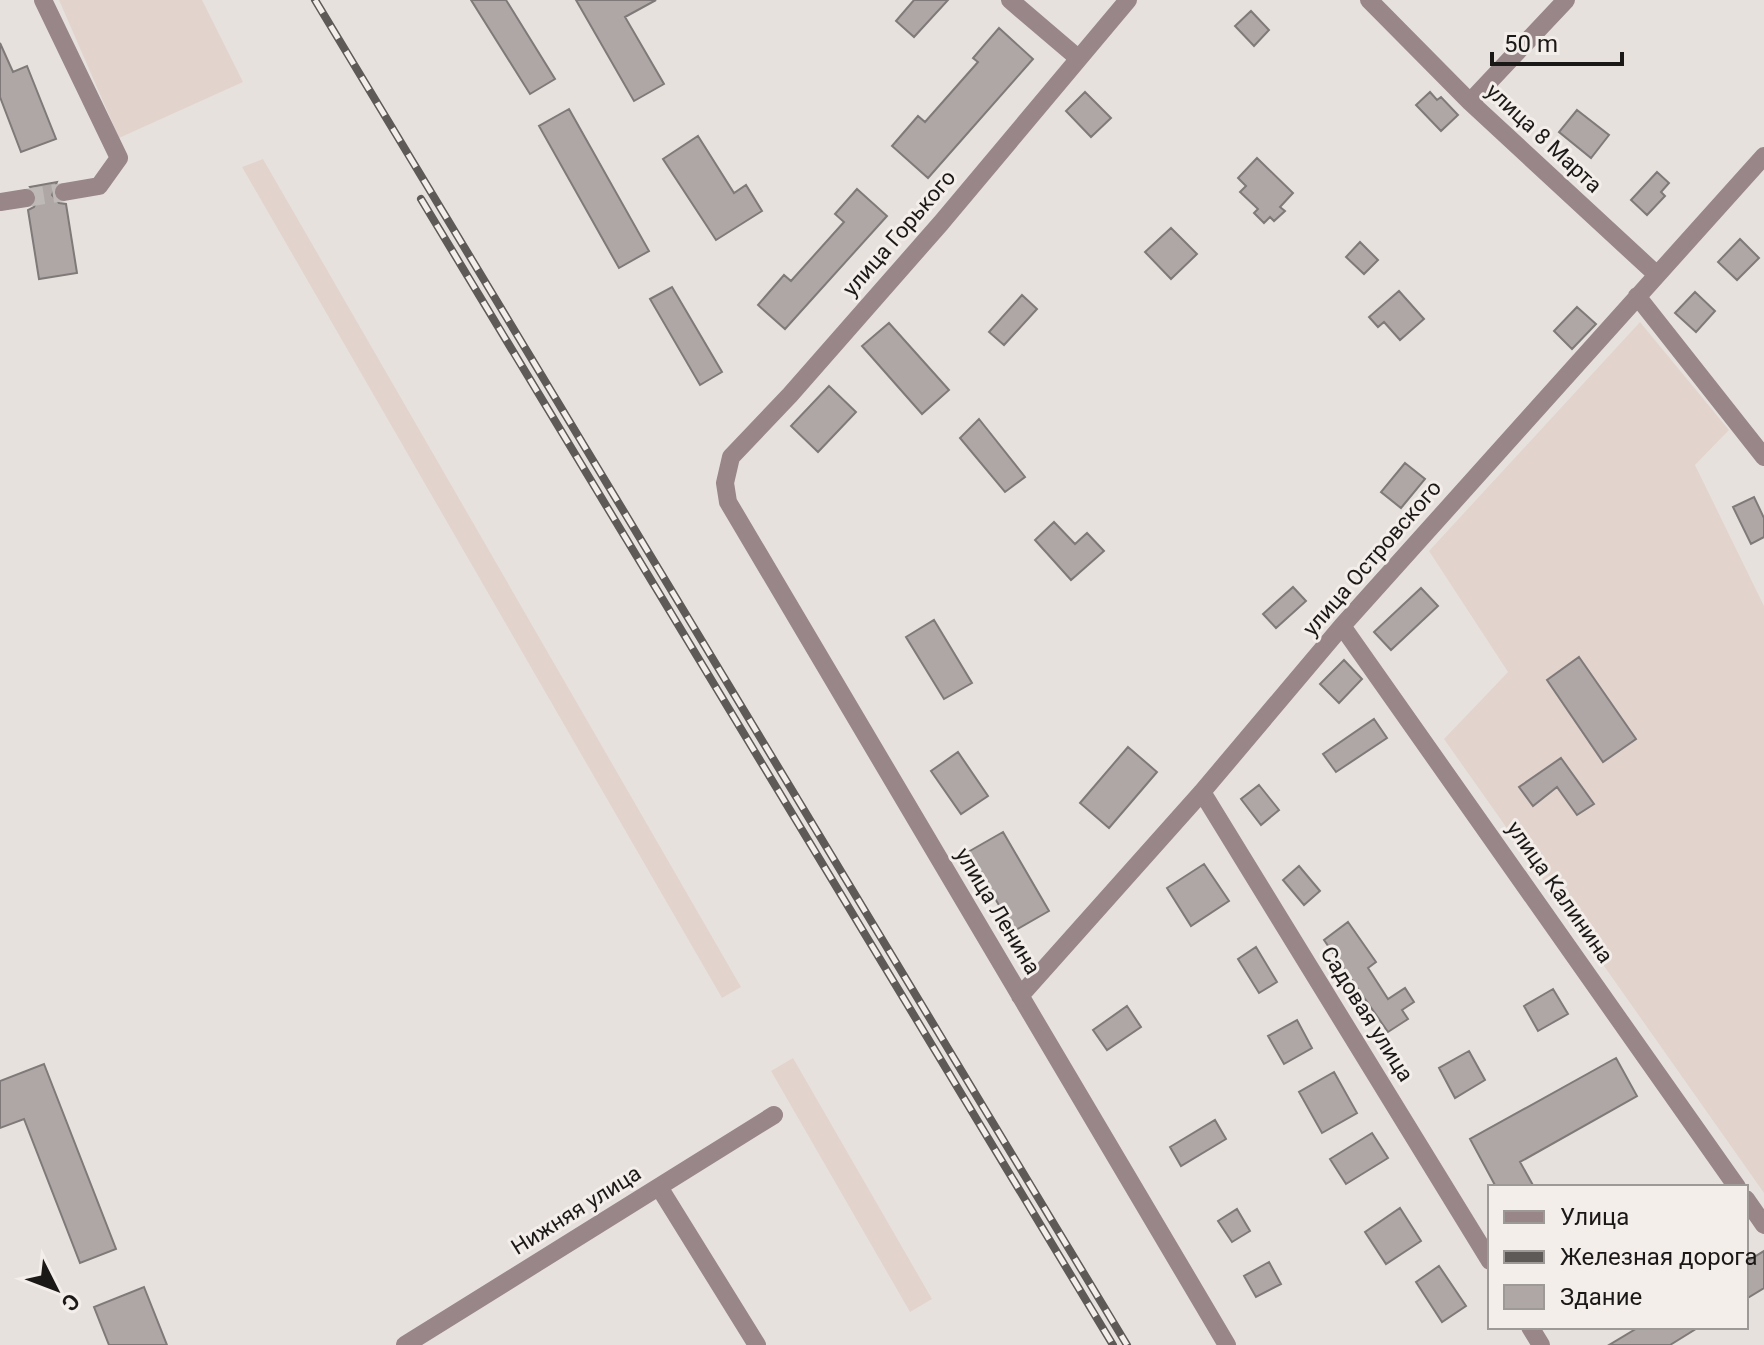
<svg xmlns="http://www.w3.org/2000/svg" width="1764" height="1345" font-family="Roboto,sans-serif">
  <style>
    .built { fill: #e2d4cd }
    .building { fill: #aea7a6; stroke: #7f7979; stroke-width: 2 }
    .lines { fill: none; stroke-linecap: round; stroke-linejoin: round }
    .minor-tunnel { stroke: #beb9b6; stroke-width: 18; stroke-dasharray: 18 9; stroke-linecap: butt }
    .minor { stroke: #988689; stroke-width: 18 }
    .rail-casing { stroke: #5d5a58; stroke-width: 8 }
    .rail { stroke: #f4eeeb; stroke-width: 5; stroke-dasharray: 15; stroke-linecap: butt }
    .labels { text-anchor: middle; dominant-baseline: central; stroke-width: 6; stroke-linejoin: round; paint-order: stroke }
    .street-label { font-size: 22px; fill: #1b1918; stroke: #f4eeeb }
  </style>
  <rect width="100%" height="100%" fill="#e7e1de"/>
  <path class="built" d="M59,0h143l41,82 -124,56z
    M263,159l478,828 -19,11 -480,-831z
    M1640,322l89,108 -34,35 69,141v587l-320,-454 64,-67 -79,-121z
    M793,1058l139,241 -22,13 -139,-241z"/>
  <path class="building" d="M471,0h35l49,79 -25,15z
    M576,0h80l-31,17 39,67 -30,17z
    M914,0h34l-34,37 -18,-16z
    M1251,11l18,19 -15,16 -19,-20z
    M999,28l34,31 -105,119 -36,-32 26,-30 7,6 53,-60 -5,-4z
    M0,43l13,29 14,-6 29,73 -35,13 -21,-55z
    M1085,92l26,26 -20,19 -25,-26z
    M1430,92l7,8 4,-3 17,18 -17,16 -25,-26z
    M569,109l80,142 -30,17 -80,-142z
    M1577,110l32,25 -18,23 -32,-26z
    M698,136l36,57 12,-8 16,26 -46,29 -53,-81z
    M1257,158l36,35 -13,14 5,4 -11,10 -4,-4 -6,6 -10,-10 4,-4 -18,-17 6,-6 -8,-8z
    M1657,172l12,11 -8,9 4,4 -18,19 -16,-15z
    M57,182l-5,13 7,8 7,1 11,69 -38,6 -11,-69 6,-3 4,-10 -8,-10z
    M857,189l30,27 -102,113 -27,-24 26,-30 7,6 53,-59 -9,-8z
    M1171,228l26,26 -26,25 -26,-27z
    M1740,239l19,19 -22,22 -19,-18z
    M1360,242l18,18 -14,14 -18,-17z
    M672,287l50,85 -22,13 -50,-86z
    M1399,291l25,28 -24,21 -16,-18 -6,5 -9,-10z
    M1695,292l20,19 -19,21 -21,-19z
    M1022,295l15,14 -33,36 -15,-13z
    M1577,307l19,17 -24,25 -18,-18z
    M889,323l60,67 -27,24 -60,-68z
    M829,386l27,26 -38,40 -27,-26z
    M979,419l46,58 -20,15 -45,-54z
    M1405,463l20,16 -24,29 -20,-16z
    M1754,497l10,21v19l-13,7 -18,-37z
    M1054,522l21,22 12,-11 17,18 -33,29 -36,-40z
    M1293,587l13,14 -30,27 -13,-14z
    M1421,588l17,18 -47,44 -17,-18z
    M934,620l38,63 -28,16 -38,-62z
    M1579,657l57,82 -33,23 -56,-82z
    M1344,660l18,19 -23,24 -19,-19z
    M1374,719l13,19 -51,34 -13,-18z
    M1128,747l29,25 -48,56 -29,-25z
    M958,752l30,44 -27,18 -30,-43z
    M1561,758l33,46 -17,11 -20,-28 -24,19 -14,-19z
    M1259,785l20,25 -18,15 -20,-26z
    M1003,832l46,79 -35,20 -46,-79z
    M1204,864l25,37 -38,25 -24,-38z
    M1299,866l21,25 -16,14 -21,-25z
    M1348,922l28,40 -8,6 20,31 17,-11 9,14 -12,8 6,9 -20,13 -64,-92z
    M1256,947l21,35 -18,11 -21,-34z
    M1553,989l15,25 -30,17 -14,-25z
    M1127,1006l14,21 -34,23 -14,-20z
    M1297,1020l15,28 -28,16 -16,-28z
    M1469,1051l16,29 -30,18 -16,-30z
    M1616,1058l21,38 -117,66 14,25h-38l-26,-48z
    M44,1064l72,185 -36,14 -56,-144 -24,9v-47z
    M1334,1072l23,41 -35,20 -23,-41z
    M1215,1120l11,19 -45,27 -11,-19z
    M1372,1133l16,25 -42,26 -16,-25z
    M1400,1208l21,33 -35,23 -21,-32z
    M1237,1209l13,22 -18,11 -14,-21z
    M1764,1251v37l-18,11v-37z
    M1269,1262l12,22 -25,13 -12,-21z
    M1439,1266l27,40 -24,16 -26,-40z
    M144,1287l23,58h-58l-15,-38z
    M1639,1327h60l-29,18h-61z"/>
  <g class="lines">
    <path class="minor-tunnel" d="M26,198l38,-6"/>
    <path class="minor" d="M43,0l76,158 -20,28 -35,6
      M1010,0l68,58
      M1128,0l-187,223 -151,172 -59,62 -6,26 3,19 499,843
      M1369,0l101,102 186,172
      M1470,102l96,-102
      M0,202l26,-4
      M1637,296l127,161
      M1342,626l395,561
      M1202,792l288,469
      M1020,996l182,-204 140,-166 422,-470
      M659,1187l98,158
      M1746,1199l18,26
      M1530,1327l11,18
      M405,1345l369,-230"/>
    <defs>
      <path id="rail" d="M315,0l812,1345
        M421,199l692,1146"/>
    </defs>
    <use href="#rail" class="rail-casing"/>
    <use href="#rail" class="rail"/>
  </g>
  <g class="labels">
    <g class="street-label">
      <text transform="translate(1544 138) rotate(43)">улица 8 Марта</text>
      <text transform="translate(899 233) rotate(-49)">улица Горького</text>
      <text transform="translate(1372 558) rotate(-49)">улица Островского</text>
      <text transform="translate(1560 892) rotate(55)">улица Калинина</text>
      <text transform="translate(998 911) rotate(59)">улица Ленина</text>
      <text transform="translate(1367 1014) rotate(58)">Садовая улица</text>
      <text transform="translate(576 1210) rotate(-32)">Нижняя улица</text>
    </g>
  </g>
  <rect x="1488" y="1185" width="260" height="144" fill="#f4eeeb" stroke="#9d9997" stroke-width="2"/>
  <rect x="1504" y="1211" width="40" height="12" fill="#988689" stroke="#9d9997" stroke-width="2"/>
  <text x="1560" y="1225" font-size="24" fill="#1b1918">Улица</text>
  <rect x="1504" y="1251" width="40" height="12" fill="#5d5a58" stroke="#9d9997" stroke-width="2"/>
  <text x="1560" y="1265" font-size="24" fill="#1b1918">Железная дорога</text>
  <rect x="1504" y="1285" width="40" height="24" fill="#aea7a6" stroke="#9d9997" stroke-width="2"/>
  <text x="1560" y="1305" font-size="24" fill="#1b1918">Здание</text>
  <g transform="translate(56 1289) rotate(132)" stroke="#f4eeeb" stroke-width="6" paint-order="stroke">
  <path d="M0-6L14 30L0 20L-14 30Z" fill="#1b1918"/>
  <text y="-12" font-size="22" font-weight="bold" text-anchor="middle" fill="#1b1918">С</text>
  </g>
  <path d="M1492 52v12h130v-12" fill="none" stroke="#1b1918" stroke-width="4"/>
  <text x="1504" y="52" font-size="24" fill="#1b1918" stroke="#f4eeeb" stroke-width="6" paint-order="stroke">50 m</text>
</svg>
